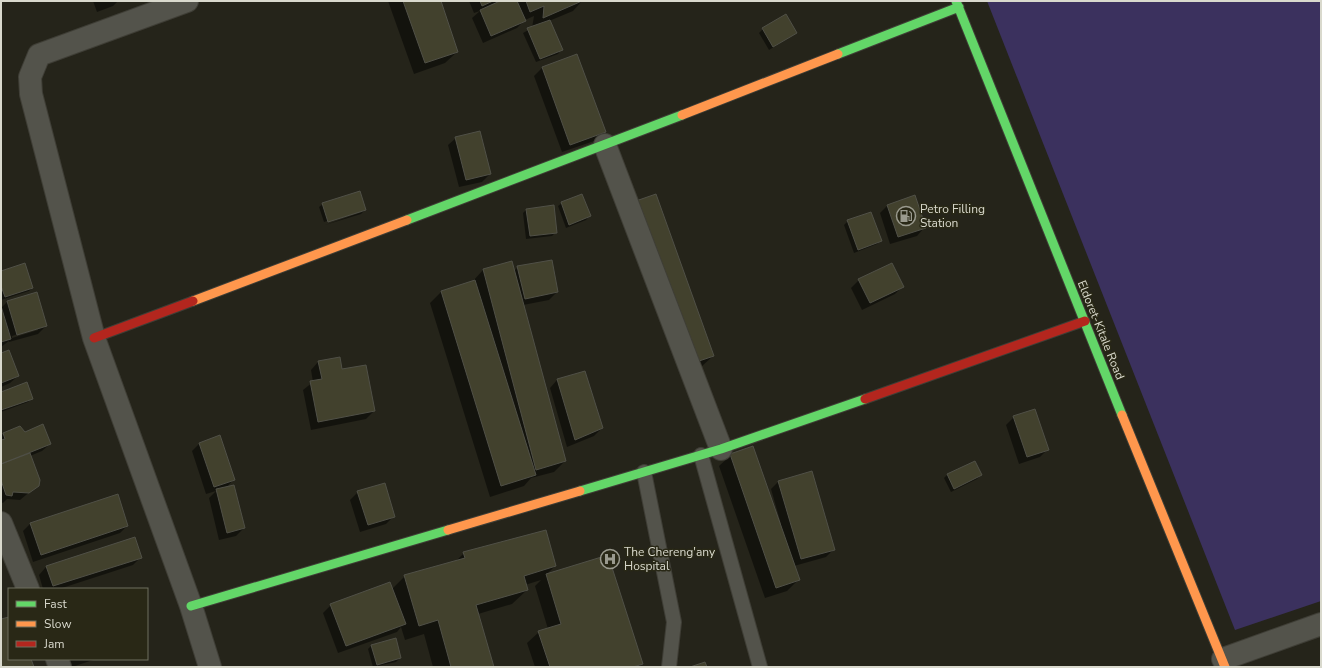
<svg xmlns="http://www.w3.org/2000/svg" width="1322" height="668" font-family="'Nunito Sans',sans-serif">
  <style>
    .green { fill: #3b315e }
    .shadow { fill: #0007; fill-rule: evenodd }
    .building { fill: #42412d; stroke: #505047 }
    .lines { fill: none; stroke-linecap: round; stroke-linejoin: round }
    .lane-casing { stroke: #3f3e36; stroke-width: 16 }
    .street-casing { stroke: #3f3e36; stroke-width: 24 }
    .fast-casing { stroke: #3f3e36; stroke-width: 11 }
    .slow-casing { stroke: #3f3e36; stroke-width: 11 }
    .jam-casing { stroke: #3f3e36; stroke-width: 11 }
    .lane { stroke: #53534b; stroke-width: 14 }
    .street { stroke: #53534b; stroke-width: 22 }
    .fast { stroke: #63d668; stroke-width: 9 }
    .slow { stroke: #ff974d; stroke-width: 9 }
    .jam { stroke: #b3261e; stroke-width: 9 }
    .labels { text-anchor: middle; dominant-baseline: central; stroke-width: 3; stroke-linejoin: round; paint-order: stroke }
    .poi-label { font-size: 12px; fill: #d9d9cd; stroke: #292816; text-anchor: start }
    .street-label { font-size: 12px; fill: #d9d9cd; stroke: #292816 }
  </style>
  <rect width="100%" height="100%" fill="#25241a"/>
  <path class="green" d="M987,1h334v600l-86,29z"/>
  <path class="shadow" d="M93,1h25l-5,5 -16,6z
    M388,1h52l17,51 -12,11 -31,11z
    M469,1h113l-9,10 -24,10 12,29 -3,4 -22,8 -13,-29 9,-5 2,-12 -9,4 -8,8 -34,15 -11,-25 8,-7 -6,2z
    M763,29l33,4 -27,17 -10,-17z
    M577,56l28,76 -8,8 -35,12 -28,-76 8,-8z
    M456,138l34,36 -8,8 -23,5 -11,-42z
    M562,203l27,13 -3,4 -20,8 -8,-22z
    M323,204l42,6 -4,4 -36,11 37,-13v-2l-38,12 -5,-15z
    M888,205l36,23 -7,8 -27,8 -10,-31z
    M527,209l29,23 -4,4 -26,3 -3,-26z
    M622,214l91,142 -12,11 -13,5 -10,-28 -8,3z
    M848,221l33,19 -4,4 -23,9 -10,-28z
    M512,263l2,8 4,-4 39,25 -8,8 -26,5 42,156 -11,11 -23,6 -7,8 -34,11 -60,-194 11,-11 31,-10 11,-12z
    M1,272l31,16 -3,3 -28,9z
    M859,280l44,6 -8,8 -33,16 -11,-22z
    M36,293l10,33 -8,8 -29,8v-1l-8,6v-39l6,-6zM38,328v2l-26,8v-2z
    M1,354l17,22 -8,7 -9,4z
    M318,362l24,8 32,41 -8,8 -55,11 -8,-40 10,-8 -2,-12z
    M557,380l45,48 -8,8 -27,11 -17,-59z
    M1,393l31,5 -4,4 -27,10z
    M1014,417l34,32 -8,8 -21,7 -13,-39z
    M25,433l25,11 -8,7 -12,5 8,29 -18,15 -13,-1 -4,4 -2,-1v-66l2,-2z
    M200,443l34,36 -8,9 18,40 -8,8 -17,4 -10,-42 7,-7 -10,3 -14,-43z
    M731,455l48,69h2l-10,-35 8,-8 55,68 -8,8 -32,9 4,14 -11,11 -22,7 -46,-132z
    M948,474l33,1 -4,4 -26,13 -7,-14z
    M358,492l36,24 -8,8 -26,8 -10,-32z
    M31,523l96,3 -7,7 -87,29 -10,-31z
    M464,553l91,13 -9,9 61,-19 35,108 -4,3h-103l-8,-24 12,-11 9,-3 -13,-43 6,-6 -16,5 2,5 -15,14 -34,10 15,53h-60l-9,-33 -19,6 -4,-13 -4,5 -59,21 -15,-40 8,-8 61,-16 13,-13 50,-14z
    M141,557l-8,8 -74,24h-16l-4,-14 7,-8z
    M372,645l28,13 -4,4 -23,5 -5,-18z
    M68,659h28l-24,8h-2z"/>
  <path class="building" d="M403,1h38l17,51 -33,11z
    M480,1h13l-11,5z
    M500,1h17l9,20 -35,15 -11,-26z
    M526,1h56l-39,17 1,-12 -14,6z
    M786,14l11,19 -24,14 -11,-19z
    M550,20l13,30 -23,9 -13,-31z
    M577,54l29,78 -36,13 -28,-78z
    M480,131l11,43 -25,6 -11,-43z
    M360,191l6,19 -38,12 -6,-19z
    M582,194l9,22 -22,9 -8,-23z
    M656,194l58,162 -15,5 -10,-27 -8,2 -48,-134z
    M915,195l11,33 -28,9 -11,-32z
    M554,205l3,28 -27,3 -4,-27z
    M871,212l11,29 -24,9 -11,-30z
    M552,260l6,32 -33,7 -8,-33z
    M512,261l54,200 -30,9 -53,-201z
    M25,263l8,25 -28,9 -4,-11v-15z
    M892,263l12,24 -34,16 -12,-24z
    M475,280l61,195 -35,11 -60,-195z
    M37,292l10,34 -30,9 -10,-34z
    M1,306l10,33 -10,3z
    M9,350l10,26 -18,7v-30z
    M340,357l2,12 24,-4 9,46 -57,11 -8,-41 12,-2 -4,-18z
    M585,371l18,57 -28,12 -18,-61z
    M27,382l6,17 -32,11v-18z
    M1035,409l14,41 -22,7 -14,-41z
    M43,424l8,20 -50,20v-24l4,-1 -2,-6 17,-7 5,6z
    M220,435l15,45 -21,7 -15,-44z
    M753,446l47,134 -24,8 -46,-134z
    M30,453l10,27 -1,6 -10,7 -16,-1 -1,4 -6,-1 -5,-15v-16z
    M975,461l7,14 -28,14 -7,-15z
    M812,471l23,79 -34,9 -23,-78z
    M385,483l10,34 -27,8 -11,-34z
    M234,485l11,43 -18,5 -11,-44z
    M118,494l10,32 -87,29 -11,-32z
    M546,530l10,36 -32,10 4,14 -52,15 18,62h-43l-13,-47 -19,6 -15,-51 61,-17 -2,-6z
    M135,537l7,21 -89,28 -7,-20z
    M608,555l35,109 -10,3h-83l-12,-36 23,-7 -15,-50z
    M390,582l16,42 -60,22 -16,-42z
    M9,617v42h22l3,8h-33v-48z
    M396,638l5,20 -24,7 -6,-20z
    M705,662l2,5h-17z"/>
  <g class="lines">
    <defs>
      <path id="lane" d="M701,455l59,212
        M644,472l30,150 -5,45"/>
      <path id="street" d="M187,1l-148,54 -9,22 1,17 63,244 97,268 19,61
        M605,145l116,304
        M1,523l27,66
        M57,659l3,8
        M1223,659l98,-35"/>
      <path id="fast" d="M956,1l166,414
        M838,54l121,-47
        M407,220l275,-105
        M580,491l141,-42 144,-50
        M191,606l257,-76"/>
      <path id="slow" d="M682,115l156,-61
        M193,301l214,-81
        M1122,415l103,252
        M448,530l132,-39"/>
      <path id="jam" d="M94,338l99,-37
        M865,399l220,-78"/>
    </defs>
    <use href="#lane" class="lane-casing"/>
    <use href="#street" class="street-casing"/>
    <use href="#fast" class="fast-casing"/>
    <use href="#slow" class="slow-casing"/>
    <use href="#jam" class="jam-casing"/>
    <use href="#lane" class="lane"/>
    <use href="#street" class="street"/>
    <use href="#fast" class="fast"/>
    <use href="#slow" class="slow"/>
    <use href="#jam" class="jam"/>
  </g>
  <defs>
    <symbol id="fuel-ring" viewBox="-11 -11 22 22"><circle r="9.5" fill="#292816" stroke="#9a9a8e" stroke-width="1.5"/><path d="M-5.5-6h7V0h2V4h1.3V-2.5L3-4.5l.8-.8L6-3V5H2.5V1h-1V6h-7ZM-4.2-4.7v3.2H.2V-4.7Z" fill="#9a9a8e"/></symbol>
    <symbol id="hospital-ring" viewBox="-11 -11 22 22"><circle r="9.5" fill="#292816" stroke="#9a9a8e" stroke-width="1.5"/><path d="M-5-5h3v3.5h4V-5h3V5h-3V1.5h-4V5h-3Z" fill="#9a9a8e"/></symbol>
  </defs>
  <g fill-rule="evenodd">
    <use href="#fuel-ring" x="895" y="205" width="22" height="22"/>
    <use href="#hospital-ring" x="599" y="548" width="22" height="22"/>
  </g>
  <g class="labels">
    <g class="poi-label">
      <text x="920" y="209">Petro Filling<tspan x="920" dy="14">Station</tspan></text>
      <text x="624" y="552">The Chereng'any<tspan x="624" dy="14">Hospital</tspan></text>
    </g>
    <g class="street-label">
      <text transform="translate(1101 330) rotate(68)">Eldoret-Kitale Road</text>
    </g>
  </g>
  <rect width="1322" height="668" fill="none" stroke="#d9d9cd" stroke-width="4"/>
  <rect x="8" y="588" width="140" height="72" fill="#292816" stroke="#6f6f5f"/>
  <rect x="16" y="601" width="20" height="6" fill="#63d668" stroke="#6f6f5f"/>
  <text x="44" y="608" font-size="12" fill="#d9d9cd">Fast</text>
  <rect x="16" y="621" width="20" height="6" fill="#ff974d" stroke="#6f6f5f"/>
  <text x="44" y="628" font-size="12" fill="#d9d9cd">Slow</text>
  <rect x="16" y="641" width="20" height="6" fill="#b3261e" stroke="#6f6f5f"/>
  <text x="44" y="648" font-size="12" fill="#d9d9cd">Jam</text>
</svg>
